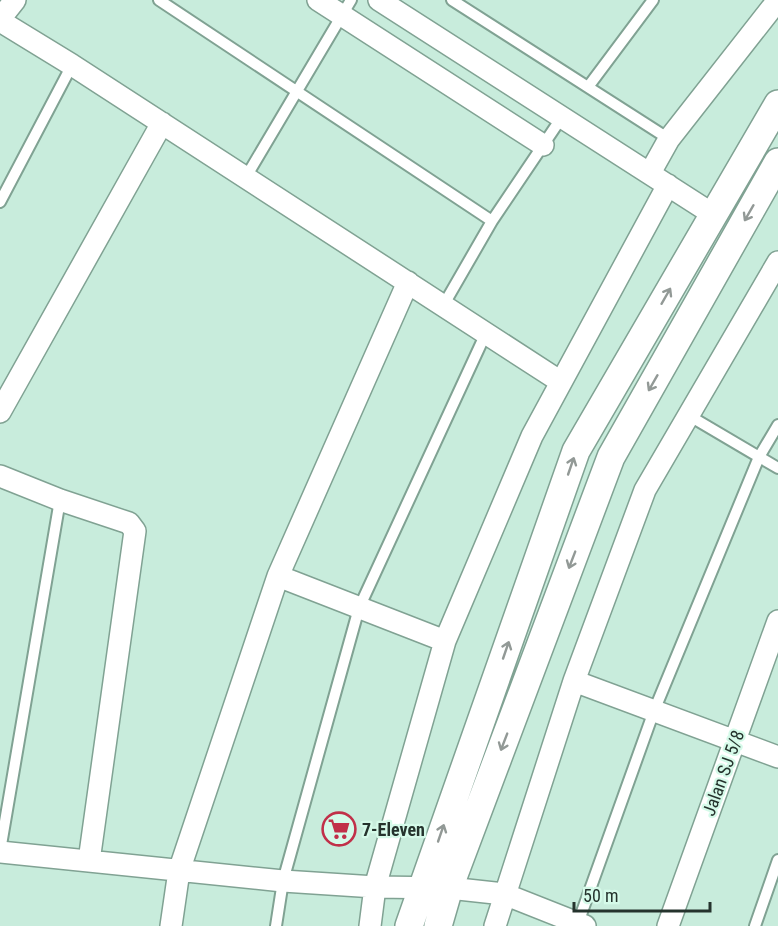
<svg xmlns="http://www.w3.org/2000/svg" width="778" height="926" font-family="'Roboto Condensed',sans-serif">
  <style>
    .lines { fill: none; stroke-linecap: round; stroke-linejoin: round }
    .service-casing { stroke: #80a293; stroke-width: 14 }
    .minor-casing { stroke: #80a293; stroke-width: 24 }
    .tertiary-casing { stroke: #80a293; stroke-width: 30 }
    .service { stroke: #fff; stroke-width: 10 }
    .minor { stroke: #fff; stroke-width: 21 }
    .tertiary { stroke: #fff; stroke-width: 27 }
    .oneway { stroke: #929996 }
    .labels { text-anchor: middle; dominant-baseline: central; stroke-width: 4.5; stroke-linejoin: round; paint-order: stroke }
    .street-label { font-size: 18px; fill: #25332d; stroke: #d5fae9 }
    .poi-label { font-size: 18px; font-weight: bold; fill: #25332d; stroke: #d5fae9; text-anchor: start }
  </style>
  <rect width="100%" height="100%" fill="#c8ecdc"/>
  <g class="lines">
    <defs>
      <path id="service" d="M159,0l333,221
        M452,0l217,139
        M588,87l65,-87
        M246,177l105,-177
        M0,202l72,-137
        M443,306l49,-85 70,-104
        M688,415l90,53
        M0,851l60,-351
        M578,923l76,-212 105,-254 19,-32
        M276,926l7,-45 76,-273 127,-275
        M755,926l23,-66"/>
      <path id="minor" d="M318,0l225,145
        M379,0l335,215
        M0,19l15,-19
        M0,21l72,44 489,317
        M650,173l19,-34 109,-139
        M0,412l162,-289
        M0,476l60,24 69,23 6,8 -46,330
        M278,576l167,65
        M574,681l204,76
        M0,852l283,29 92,6 74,1 55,6 81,32
        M171,926l8,-55 99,-295 130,-294
        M370,926l5,-39 70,-246 87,-205 136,-251
        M495,926l79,-245 71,-191 133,-228
        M668,926l110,-305"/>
      <path id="tertiary" d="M409,926l167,-475 202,-347
        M438,926l11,-38 162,-431 167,-295"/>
    </defs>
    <use href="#service" class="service-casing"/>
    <use href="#minor" class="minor-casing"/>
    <use href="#tertiary" class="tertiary-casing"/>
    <use href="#service" class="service"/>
    <use href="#minor" class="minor"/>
    <use href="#tertiary" class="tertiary"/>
  </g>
  <defs><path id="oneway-shaft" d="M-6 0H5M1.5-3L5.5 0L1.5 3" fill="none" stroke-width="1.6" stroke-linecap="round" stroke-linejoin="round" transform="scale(1.5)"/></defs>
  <g class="oneway">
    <use href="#oneway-shaft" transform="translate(749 213) rotate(120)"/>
    <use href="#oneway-shaft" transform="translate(666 296) rotate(-60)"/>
    <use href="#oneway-shaft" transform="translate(653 383) rotate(120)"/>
    <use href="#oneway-shaft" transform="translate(571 466) rotate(-71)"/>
    <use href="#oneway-shaft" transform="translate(572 560) rotate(111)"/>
    <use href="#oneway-shaft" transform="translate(506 650) rotate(-71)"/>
    <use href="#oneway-shaft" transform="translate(504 742) rotate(111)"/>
    <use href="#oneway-shaft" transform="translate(441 833) rotate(-71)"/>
  </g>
  <defs>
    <symbol id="supermarket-ring" viewBox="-11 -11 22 22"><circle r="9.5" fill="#d5fae9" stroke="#c13049" stroke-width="1.5"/><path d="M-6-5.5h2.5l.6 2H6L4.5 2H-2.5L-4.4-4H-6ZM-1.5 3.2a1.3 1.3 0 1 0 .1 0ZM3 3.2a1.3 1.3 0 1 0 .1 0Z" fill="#c13049"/></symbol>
  </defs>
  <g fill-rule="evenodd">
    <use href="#supermarket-ring" x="320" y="810" width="38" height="38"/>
  </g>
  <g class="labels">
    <g class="street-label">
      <text transform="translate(723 773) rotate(-70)">Jalan SJ 5/8</text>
    </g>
    <g class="poi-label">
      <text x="362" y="829">7-Eleven</text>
    </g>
  </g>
  <path d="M574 902v9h136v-9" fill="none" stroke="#25332d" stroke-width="3"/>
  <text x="583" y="902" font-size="18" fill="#25332d" stroke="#d5fae9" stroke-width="4.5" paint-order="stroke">50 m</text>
</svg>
